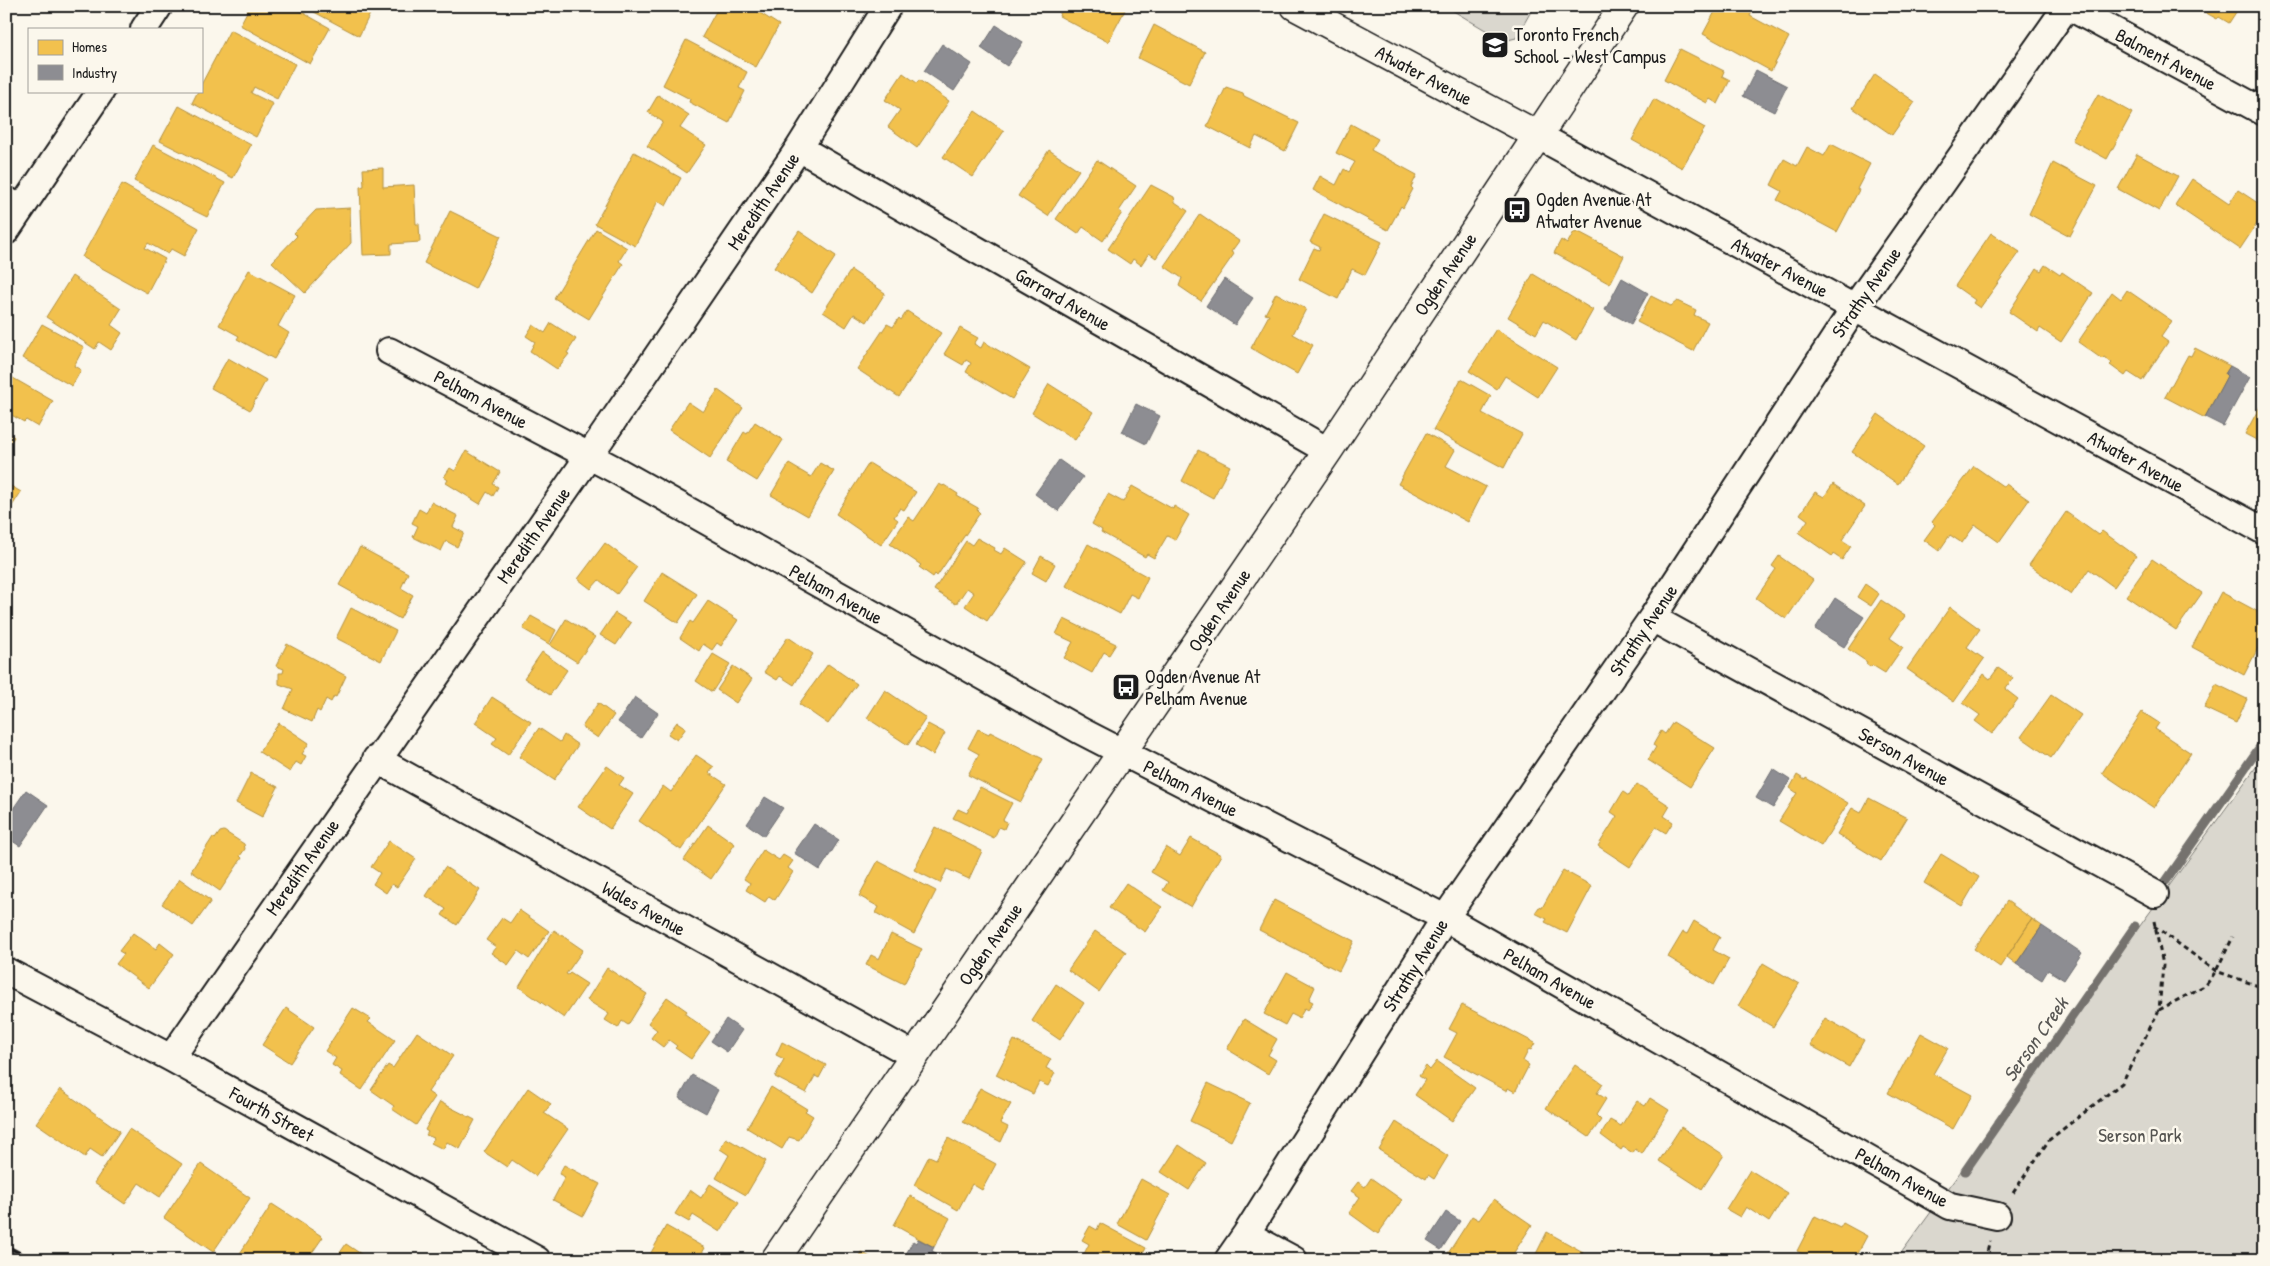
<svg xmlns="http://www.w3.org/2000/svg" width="2270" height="1266" font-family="'Patrick Hand',sans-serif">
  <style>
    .green { fill: #dad7ce; stroke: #7b7a75 }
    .homes { fill: #f2c14e; stroke: #b2903f }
    .industry { fill: #8d8d92; stroke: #6b6b6f }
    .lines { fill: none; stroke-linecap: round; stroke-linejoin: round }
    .stream { stroke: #74726e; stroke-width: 9 }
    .lane-casing { stroke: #1c1c1c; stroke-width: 18 }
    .street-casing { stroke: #1c1c1c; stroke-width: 30 }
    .secondary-casing { stroke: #1c1c1c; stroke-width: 31 }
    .path { stroke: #1c1c1c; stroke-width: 3; stroke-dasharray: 5 4; stroke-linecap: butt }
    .lane { stroke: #fbf7ec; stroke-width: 14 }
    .street { stroke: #fbf7ec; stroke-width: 26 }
    .secondary { stroke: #fbf7ec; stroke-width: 28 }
    .rail { stroke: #1c1c1c; stroke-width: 4 }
    .labels { text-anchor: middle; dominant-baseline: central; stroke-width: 5; stroke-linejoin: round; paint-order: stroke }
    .poi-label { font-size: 19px; fill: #1c1c1c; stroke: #fbf7ec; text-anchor: start }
    .street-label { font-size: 19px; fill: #1c1c1c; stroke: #fbf7ec }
    .park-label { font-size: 19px; fill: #555451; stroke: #fbf7ec }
    .water-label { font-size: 20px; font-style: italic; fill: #575653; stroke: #fbf7ec }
  </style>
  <rect width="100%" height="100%" fill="#fbf7ec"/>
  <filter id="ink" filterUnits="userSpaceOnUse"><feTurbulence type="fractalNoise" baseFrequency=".02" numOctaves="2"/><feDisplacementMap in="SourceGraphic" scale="10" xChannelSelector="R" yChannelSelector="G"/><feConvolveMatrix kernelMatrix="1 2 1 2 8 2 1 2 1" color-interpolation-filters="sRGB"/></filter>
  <g filter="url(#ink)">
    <path class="green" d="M1445,6h89l-18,32 -12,3z
      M2264,756v504h-368z"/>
    <path class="homes" d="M250,6h41l39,22 -20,36 -70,-39z
      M303,6h71l-15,30z
      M719,6h30l30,19 -23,42 -54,-30z
      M1063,6h56l6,4 -17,32 -49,-26z
      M1718,6h37l-5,10 39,21 -18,34 -68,-37z
      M2194,6h46l-11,17 -10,-6 -2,2z
      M1154,25l51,27 -16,32 -51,-26z
      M230,30l65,34 -18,35 -23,-12 -3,6 22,11 -17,33 -64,-34 6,-12h3v-6z
      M686,40l61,32 -8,16 6,3 -16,32 -40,-21 1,-3 -27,-14z
      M1680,49l44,22 -2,5 8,4 -12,24 -8,-5 -3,4 -43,-23z
      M903,73l14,10 2,-3 30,21 -32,47 -29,-21 12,-17 -15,-10z
      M1875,74l40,28 -23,33 -39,-27z
      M1226,87l17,6 1,3 55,27 -14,28 -29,-15 -6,12 -43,-22z
      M2098,94l34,19 -25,46 -35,-19z
      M658,95l31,20 -9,13 26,17 -19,28 -40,-27 16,-24 -15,-10z
      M1654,99l51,29 -23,40 -50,-28z
      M179,106l72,39 -18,33 -73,-37z
      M975,111l29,20 -31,46 -30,-20z
      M1351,124l27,15 -7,11 46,25 -6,12 2,2 -10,19 -2,-2 -13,24 -75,-40 7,-14 16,9 8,-16 5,3 6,-10 -19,-9z
      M1831,144l39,20 -13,25 2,1 -22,42 -60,-32 5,-9 -11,-6 13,-26 13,7 10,-19 17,9z
      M153,145l72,38 -18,34 -73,-36z
      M1049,150l30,20 -31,46 -30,-20z
      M634,152l47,26 -15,28 -8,-5 -23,45 -40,-22z
      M2137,154l41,22 -19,35 -41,-22z
      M1097,160l39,26 -17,25 3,2 -19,28 -20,-14 -5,7 -22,-15z
      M2053,163l44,23 -27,50 -41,-22z
      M383,168v19l31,-2 2,39h3l1,18 -29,2v10l-28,1 -3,-68 4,-1 -1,-17z
      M2192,179l37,25 9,-14 26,17v6l-24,36 -65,-44z
      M122,184l77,44 -15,28 -13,-7 -3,5 -20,-11 -3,5 20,11 -18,34 -65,-36z
      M1151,185l23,12 1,5 13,9 -32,47 -7,-5 -8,12 -8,-6 -3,5 -22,-15z
      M350,208l1,35 -46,50 -33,-31 25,-26 -3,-3 22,-23z
      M450,211l51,25 -26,53 -51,-26z
      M1200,214l39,27 -8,11 3,2 -33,47 -22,-15 3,-8 -18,-12z
      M1324,214l58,28 -17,33 -13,-6 -14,30 -39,-20 15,-31 5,2 1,-3 -10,-5z
      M596,229l31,19 -8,13 4,3 -34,55 -35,-21z
      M799,231l37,25 -24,37 -38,-25z
      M1577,231l47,25 -14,28 -56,-31 7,-13 6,4 7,-12 2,1z
      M1991,233l29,19 -40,56 -7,-5 2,-3 -20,-14z
      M2045,265l15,10 2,-3 31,21 -32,49 -21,-14 -2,4 -29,-20 28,-44 4,3z
      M249,270l46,25 -17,31 11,7 -15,26 -37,-20 2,-3 -20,-11z
      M851,270l34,23 -18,29 -13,-8 -8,13 -23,-15z
      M1533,274l60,36 -17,30 -32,-20 -8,14 -28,-17z
      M72,276l49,33 -10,16 11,8 -11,17 -12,-8 -4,7 -49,-32z
      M2127,290l45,31 -11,16 7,5 -26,39 -14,-9 -3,4 -15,-11 2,-2 -8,-6 -2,2 -24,-17 34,-50 9,7z
      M1276,293l30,16 -13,25 20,11 -16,29 -46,-26 18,-33 -4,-1z
      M1651,296l20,10 6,-5 19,9 -2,5 14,7 -15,29 -56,-29z
      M907,311l34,22 -42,64 -42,-28 30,-45 6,3 6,-9 2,2z
      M551,323l25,16 -9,14 2,1 -12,15 -27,-18 5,-9 -9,-6 7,-11 12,8z
      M42,324l42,23 -10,19 7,4 -9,16 -50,-28z
      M960,328l18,10 -4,6 7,4 3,-6 46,27 -18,30 -46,-27 5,-9 -5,-3 -3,5 -19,-11z
      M1496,329l61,38 -19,30 -33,-21 -8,13 -28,-18z
      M2195,348l35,18 -5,8 2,2 -22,42 -40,-21 23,-42 3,1z
      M228,358l38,22 -16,30 -39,-22z
      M6,374l47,27 -15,26 -12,-7 -2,2 -18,-10z
      M1461,379l30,17 -9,17 40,21 -18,34 -71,-38z
      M1049,384l44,28 -18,28 -43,-27z
      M718,390l25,18 -33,50 -41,-28 19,-28 15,10z
      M2264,399v45l-19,-10z
      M1878,414l46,32 -26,38 -46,-32z
      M755,422l28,18 -26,41 -31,-19 18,-30 3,2z
      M6,431l8,6 -8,12z
      M1426,433l29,17 -9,16 40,21 -18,35 -70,-38z
      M1198,450l32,16 -17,32 -31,-17z
      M466,451l34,21 -7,12 5,3 -5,9 -6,-4 -7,12 -34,-21 2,-3 -4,-3 6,-9 5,3z
      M820,463l14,8 -26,45 -37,-21 18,-31 22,13z
      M869,463l47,29 -12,18 -4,-2 -6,9 4,3 -17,25 -45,-31z
      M1974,466l30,21 2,-3 23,16 -30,42 -24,-17 -13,18 -12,-8 -11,16 -15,-11 11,-15 -3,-3z
      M6,483l15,9 -14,22h-1z
      M939,484l4,2 1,-1 14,9 -1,2 21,12 -1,2 3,3 -43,63 -2,-2 -2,3 -14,-10 2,-2 -31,-21 18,-27 6,4z
      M1833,484l32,22 -23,34 9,6 -9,14 -9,-6 -1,2 -33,-23 9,-13 -8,-6 15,-22 9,5z
      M1132,486l41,23 1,-3 15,9 -14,25 -8,-4 -13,22 -7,-4 -2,3 -44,-25 1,-2 -10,-6 16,-30 15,8z
      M431,502l27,14 -5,11 11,6 -7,14 -11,-6 -5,10 -28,-14 5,-11 -6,-3 7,-14 7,4z
      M2066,512l32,23 4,-4 34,25 -22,31 -25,-18 -18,26 -42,-30z
      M977,538l18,10 -1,2 7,4 4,-6 22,14 -40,59 -22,-15 9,-13 -7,-5 -11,16 -22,-14 32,-49 6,4z
      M605,543l32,24 -20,27 -18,-14 -8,9 -13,-10z
      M1088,544l60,33 -10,21 -8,-4 -10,20 -54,-28z
      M360,547l48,26 -7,15 12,7 -13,24 -61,-34z
      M1041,556l14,8 -9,17 -14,-8z
      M1779,556l34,24 -27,39 -30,-21 20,-29 -4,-3z
      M2152,559l50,34 -26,37 -50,-34z
      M662,572l35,22 -19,29 -34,-22z
      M1865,584l14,10 -8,12 -14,-9z
      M2221,592l43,23v36l-6,-3 -14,27 -52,-28z
      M1881,600l24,16 -15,22 13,9 -18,26 -13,-8 -2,2 -4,-3 1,-2 -19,-13z
      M708,601l30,19 -17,26 -4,-3 -5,7 -9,-6 -4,7 -19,-13 10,-17 3,2z
      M1950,607l30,22 -13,18 17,12 -30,43 -47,-33z
      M351,608l45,23 -15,30 -45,-23z
      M615,613l16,10 -15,22 -16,-10z
      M531,616l25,14 -7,14 -26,-15z
      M566,619l29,18 -18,25 -27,-17z
      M1064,619l52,25 -7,11 -5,-3 -12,21 -28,-15 9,-16 -17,-8z
      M788,637l25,17 -19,31 -14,-9 -3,4 -13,-8z
      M287,644l59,32 -10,21 -2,-1 -3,6 -5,-3 -6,13 -3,-2 -5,12 -28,-13 9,-20 -14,-5v-11h4l1,-4 -8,-3z
      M542,652l25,18 -17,25 -26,-17z
      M713,654l17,10 -18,28 -16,-11z
      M828,664l29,20 -29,40 -29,-20z
      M733,666l19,13 -16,24 -19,-13z
      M1998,668l15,10 -8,11 13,10 -26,35 -17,-13 5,-6 -17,-12 21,-29 6,5z
      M2216,684l31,15 -11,24 -32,-15z
      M885,690l41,28 -18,27 -41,-27z
      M2051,695l30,20 -30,43 -30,-21z
      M492,697l39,25 -23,33 -16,-11 5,-6 -22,-15z
      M598,703l16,12 -16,23 -16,-11z
      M2142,712l17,11 -4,6 36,24 -37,55 -52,-35z
      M677,722l9,6 -9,12 -9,-6z
      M1673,722l42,26 -25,39 -42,-27 8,-13 -3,-2 8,-14 4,3z
      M279,723l30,20 -7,11 4,2 -5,9 -5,-3 -6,10 -31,-20z
      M928,724l17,9 -12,22 -17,-10z
      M539,728l21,14 4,-7 14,10 -24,35 -35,-23z
      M978,729l11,5 1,-2 53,27 -22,43 -53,-27 11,-21 -11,-6z
      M696,755l18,12 -5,6 17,11 -45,66 -42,-29 24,-35 8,6z
      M607,766l17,12 -5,7 14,9 -23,35 -32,-22z
      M251,773l27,14 -16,30 -26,-14z
      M1797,775l8,5 1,-2 42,25 -27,43 -42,-25 18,-28 -7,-5z
      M1637,784l33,22 -6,10 9,6 -7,11 -10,-6 -26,40 -32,-21 19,-30 -6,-4 12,-20 6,4z
      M980,787l32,16 -9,17 4,2 -3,7 -5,-2 -5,11 -41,-20 5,-9 9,4z
      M1869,798l38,20 -26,43 -44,-27 15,-26 9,5z
      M708,825l27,19 -24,35 -27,-19z
      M935,827l47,24 -13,28 -22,-10 -7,14 -26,-13z
      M224,831l20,13 1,5 -5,7 2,2 -22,33 -29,-20 22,-34 2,2 5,-7z
      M1191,838l30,17 -30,52 -28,-17 5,-8 -17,-10 15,-25 14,9z
      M389,841l27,18 -19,28 -5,-3 -6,9 -13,-9 7,-11 -9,-6z
      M763,850l16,10 4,-5 10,6 -5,7 5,4 -18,28 -6,-4 -4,6 -19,-12 4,-7 -6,-4z
      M1941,854l38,23 -17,29 -38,-23z
      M878,861l58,30 -22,43 -38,-21 3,-6 -20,-11z
      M445,867l35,23 -23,35 -15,-10 4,-6 -20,-13z
      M1563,870l29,16 -25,47 -22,-11 2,-3 -12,-6 4,-6 3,1z
      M180,879l31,22 -18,25 -31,-22z
      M1126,883l36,24 -17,25 -36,-24z
      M1274,900l80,41 -15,30 -80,-41z
      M2007,901l25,18 -32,48 -26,-18z
      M519,910l30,21 -20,28 -11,-8 -10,14 -17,-12 5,-6 -10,-7 16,-22 8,5z
      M2032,919l10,7 -26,38 -9,-7z
      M1694,921l26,16 -7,13 16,9 -15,26 -46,-28 15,-25 4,2z
      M554,930l29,20 -17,24 2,1 2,-2 17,11 -23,34 -45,-31z
      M1095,931l31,21 -27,40 -31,-22z
      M133,933l23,16 4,-6 14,11 -25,34 -33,-24 8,-10 -5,-3z
      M891,934l31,15 -18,35 -38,-19 5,-10 8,4z
      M1763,963l36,21 -26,43 -35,-21z
      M607,968l40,26 -19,31 -6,-4 -4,7 -13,-8 4,-6 -22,-14z
      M1287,972l28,15 -6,13 4,2 -5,8 -3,-2 -6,10 -8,-4 -6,11 -21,-11z
      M1056,984l28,19 -24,37 -28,-19z
      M667,997l20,14 -2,3 25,18 -19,27 -16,-11 2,-2 -8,-6 -6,7 -12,-9 6,-8 -9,-7z
      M1462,1005l73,38 -4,7 -2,-1 -6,12 6,4 -14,27 -7,-4 -1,3 -63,-34 13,-24 -8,-4z
      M286,1008l28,19 -24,36 -28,-18z
      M353,1008l18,11 -3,3 27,18 -33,50 -22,-15 2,-4 -10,-6 4,-7 -11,-7z
      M1825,1018l39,22 -15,27 -39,-22z
      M1244,1019l33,20 -9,16 8,5 -8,14 -41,-25z
      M417,1032l36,24 -25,36 7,5 -19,28 -24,-16 2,-3 -23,-16 17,-25 5,3z
      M1921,1033l27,15 -15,26 39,21 -19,34 -65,-36z
      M1014,1040l37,19 -5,9 9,5 -7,13 -9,-4 -6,12 -37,-19z
      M782,1042l44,23 -7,13 -4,-2 -9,17 -31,-16 9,-18 -8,-4z
      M1437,1061l38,27 -23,33 -37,-26 10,-15 -6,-4 7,-10 4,4z
      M1575,1065l28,19 -6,9 9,6 -10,16 5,5 -12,17 -43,-29z
      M1208,1083l42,20 -19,38 -41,-20z
      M771,1087l36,22 -2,2 8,5 -14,24 -10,-3 -7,12 -35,-21z
      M528,1088l23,16 -7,9 24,16 -32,47 -24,-16 -5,7 -23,-15z
      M980,1088l31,16 -11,19 8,4 -7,15 -38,-20z
      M60,1089l60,42 -18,26 -12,-8 -5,8 -49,-34z
      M1650,1098l19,12 -27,44 -7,-5 -2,4 -10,-6 -2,3 -20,-15 9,-15 11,6 16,-25 8,5z
      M440,1102l35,18 -15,29 -13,-7 -4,7 -12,-6 3,-5 -8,-3 2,-3 -3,-2z
      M1396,1122l52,34 -14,23 -6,-4 -2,4 -47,-29z
      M1681,1127l43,28 -22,34 -43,-28z
      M129,1129l53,35 -22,33 -21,-14 -14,21 -31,-21z
      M726,1138l40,23 -20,34 -30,-17 13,-23 -9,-6z
      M948,1138l48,26 -14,26 -10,-6 -14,26 -44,-25 15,-29 7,3z
      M1179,1145l27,18 -17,27 -28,-18z
      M201,1164l49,34 -37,54 -49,-34z
      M564,1165l36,19 -17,32 -30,-16 12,-23 -6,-3z
      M1750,1170l37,23 -18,29 -23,-15 -6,10 -14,-8z
      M1371,1178l31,22 -24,34 -29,-21 11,-16 -9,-6 7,-9 7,5z
      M1141,1179l29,16 -24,45 -29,-16z
      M710,1184l29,18 -19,30 -27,-17 -4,7 -14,-8 15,-24 11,8z
      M910,1196l40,22 -16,29 -40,-22z
      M1494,1199l38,26 -23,35h-56l-6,-5 25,-39 7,4z
      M272,1204l51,33 -16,23 -70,-2z
      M1815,1216l25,12 3,-5 24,13 -13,24h-40l-17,-9z
      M1100,1223l46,25 -6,12h-59l8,-16 -7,-4 8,-14 7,4z
      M666,1226l39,22 -7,12 -50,-2z
      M1547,1232l36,20 -4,8h-46z
      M346,1244l24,16h-35z
      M861,1252l15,8h-19z"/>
    <path class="industry" d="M996,25l27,17 -16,24 -26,-18z
      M942,44l30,20 -18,27 -30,-20z
      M1756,70l31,16 -13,26 -31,-16z
      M1622,278l26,15 -17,31 -26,-14z
      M1224,279l29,19 -18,27 -29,-19z
      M2230,366l20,11 -27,49 -18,-9 22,-41 -2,-2z
      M1136,404l24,12 -14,28 -24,-12z
      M1059,460l24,17 -25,34 -23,-17z
      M1835,598l29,19 -20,30 -29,-18z
      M635,697l23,16 -17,25 -23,-16z
      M1773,769l17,11 -17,28 -17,-10z
      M26,790l22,15 -28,41 -14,-9v-18z
      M765,797l18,11 -19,28 -17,-12z
      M814,824l25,16 -19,30 -26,-17z
      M2042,926l40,27 -18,27 -16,-10 -6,10 -26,-16z
      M726,1019l16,11 -15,22 -16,-11z
      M692,1075l26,15 -12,23 -27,-15z
      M1446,1212l14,9 -19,29 -14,-9z
      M918,1239l16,8 -2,4 10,5 -2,4h-28l-7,-4 8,-15 3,2z"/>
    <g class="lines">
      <path class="stream" d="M2166,881l98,-140
        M1965,1171l170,-245"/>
      <defs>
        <path id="lane" d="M6,193l19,11"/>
        <path id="street" d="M2068,6l196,106
          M144,29l15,-23
          M1537,135l727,396
          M799,148l529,303
          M6,231l95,-140
          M389,351l225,118 467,262 364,187 505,288 47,10
          M1652,618l503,276
          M376,759l537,296
          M6,971l165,87 366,202
          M171,1058l418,-602 210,-308 89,-142
          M1246,1234l48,26
          M1228,1260l18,-26 199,-316 207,-300 203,-311 212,-301"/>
        <path id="secondary" d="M1295,6l242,129
          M775,1260l553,-809 296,-445"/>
      </defs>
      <use href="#lane" class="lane-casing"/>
      <use href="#street" class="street-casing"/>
      <use href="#secondary" class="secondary-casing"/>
      <path class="path" d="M2154,926l62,45 48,17
        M2159,1010l47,-25 10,-14 17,-34
        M2013,1193l36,-53 73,-57 37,-73 4,-45 -9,-44
        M1985,1260l5,-19"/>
      <use href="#lane" class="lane"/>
      <use href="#street" class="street"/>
      <use href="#secondary" class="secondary"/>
      <path class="rail" d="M6,1246l27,14"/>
    </g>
  </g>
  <defs>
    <symbol id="school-square" viewBox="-11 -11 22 22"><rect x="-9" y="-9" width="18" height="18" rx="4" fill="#1c1c1c" stroke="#fbf7ec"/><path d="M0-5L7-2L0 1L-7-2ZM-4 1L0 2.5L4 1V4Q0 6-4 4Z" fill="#fff"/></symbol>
    <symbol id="bus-square" viewBox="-11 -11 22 22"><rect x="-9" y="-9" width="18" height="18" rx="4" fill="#1c1c1c" stroke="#fbf7ec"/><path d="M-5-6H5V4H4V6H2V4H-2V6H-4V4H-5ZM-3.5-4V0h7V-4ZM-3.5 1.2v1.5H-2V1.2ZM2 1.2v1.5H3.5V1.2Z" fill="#fff"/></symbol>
  </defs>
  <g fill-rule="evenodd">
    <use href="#school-square" x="1479" y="29" width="32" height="32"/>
    <use href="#bus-square" x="1501" y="194" width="32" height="32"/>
    <use href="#bus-square" x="1110" y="671" width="32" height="32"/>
  </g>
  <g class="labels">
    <g class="poi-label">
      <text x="1514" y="34">Toronto French<tspan x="1514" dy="22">School - West Campus</tspan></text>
      <text x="1536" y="199">Ogden Avenue At<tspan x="1536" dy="22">Atwater Avenue</tspan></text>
      <text x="1145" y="676">Ogden Avenue At<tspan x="1145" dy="22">Pelham Avenue</tspan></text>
    </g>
    <g class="street-label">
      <text transform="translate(2166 59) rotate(28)">Balment Avenue</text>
      <text transform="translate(1424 75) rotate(28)">Atwater Avenue</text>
      <text transform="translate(763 201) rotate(-56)">Meredith Avenue</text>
      <text transform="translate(1780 267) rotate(28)">Atwater Avenue</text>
      <text transform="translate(1445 274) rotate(-56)">Ogden Avenue</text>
      <text transform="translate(1866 292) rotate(-55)">Strathy Avenue</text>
      <text transform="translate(1063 299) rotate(30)">Garrard Avenue</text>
      <text transform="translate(481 399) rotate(28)">Pelham Avenue</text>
      <text transform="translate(2136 461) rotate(29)">Atwater Avenue</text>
      <text transform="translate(533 535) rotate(-55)">Meredith Avenue</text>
      <text transform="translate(836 594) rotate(29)">Pelham Avenue</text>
      <text transform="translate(1219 610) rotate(-56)">Ogden Avenue</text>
      <text transform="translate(1643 630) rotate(-56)">Strathy Avenue</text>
      <text transform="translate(1904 756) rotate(29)">Serson Avenue</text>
      <text transform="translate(1191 788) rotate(27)">Pelham Avenue</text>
      <text transform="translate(302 867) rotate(-55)">Meredith Avenue</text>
      <text transform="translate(644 908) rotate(29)">Wales Avenue</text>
      <text transform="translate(990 944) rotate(-55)">Ogden Avenue</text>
      <text transform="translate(1415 965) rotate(-58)">Strathy Avenue</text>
      <text transform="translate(1550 978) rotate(30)">Pelham Avenue</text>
      <text transform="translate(272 1114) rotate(29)">Fourth Street</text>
      <text transform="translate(1902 1177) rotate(29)">Pelham Avenue</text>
    </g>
    <g class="park-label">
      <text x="2140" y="1135">Serson Park</text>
    </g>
    <g class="water-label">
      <text transform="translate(2035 1039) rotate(-55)">Serson Creek</text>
    </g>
  </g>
  <rect width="2270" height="1266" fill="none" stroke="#fbf7ec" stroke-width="25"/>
  <rect x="12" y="12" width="2245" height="1241" fill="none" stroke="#1c1c1c" stroke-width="2" filter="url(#ink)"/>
  <rect x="28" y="28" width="175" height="65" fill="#fbf7ec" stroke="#a29f99"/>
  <rect x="38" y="40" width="25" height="15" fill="#f2c14e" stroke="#a29f99"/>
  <text x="72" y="52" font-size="15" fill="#1c1c1c">Homes</text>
  <rect x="38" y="65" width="25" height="15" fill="#8d8d92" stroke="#a29f99"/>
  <text x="72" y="78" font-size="15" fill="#1c1c1c">Industry</text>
</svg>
